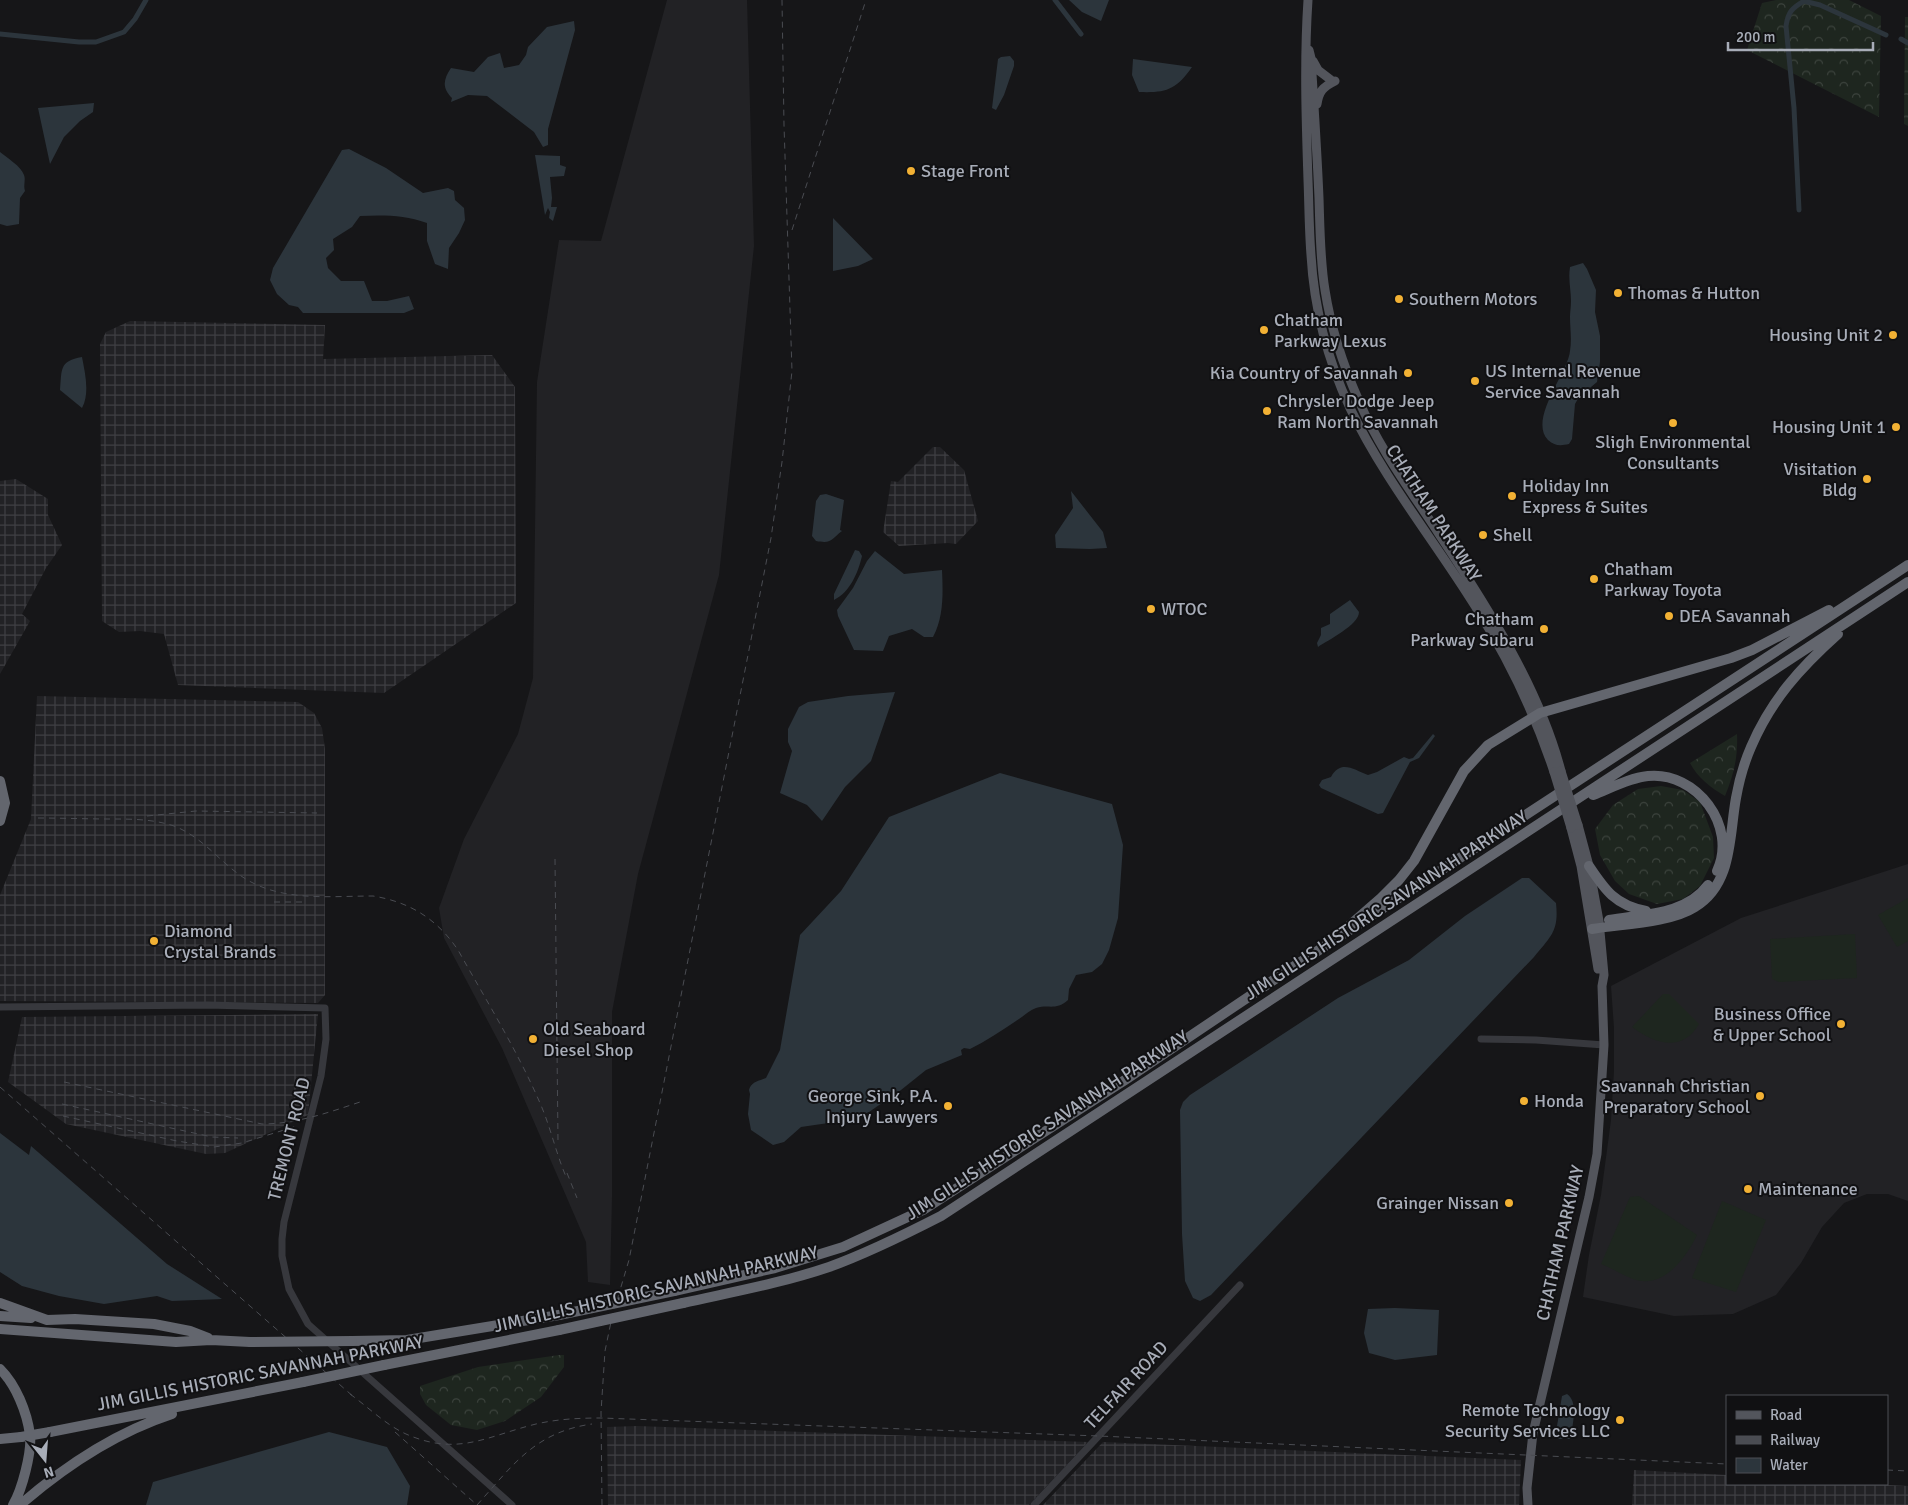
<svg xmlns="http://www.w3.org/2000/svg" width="1908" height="1505" font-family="Signika,sans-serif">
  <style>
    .built { fill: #222225 }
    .industrial { fill: url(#industrial-grid) }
    .forest { fill: url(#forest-crowns) }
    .garden { fill: #1e261f }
    .water { fill: #2c353c }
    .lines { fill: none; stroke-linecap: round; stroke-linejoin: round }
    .canal { stroke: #2c353c; stroke-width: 5 }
    .minor { stroke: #37383d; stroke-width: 7 }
    .major { stroke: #53555c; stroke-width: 9 }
    .highway { stroke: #63666e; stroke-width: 10 }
    .rail { stroke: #4a4c52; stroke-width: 1; stroke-dasharray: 6 5; stroke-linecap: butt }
    .major-bridge { stroke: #53555c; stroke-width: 9 }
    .highway-bridge { stroke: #63666e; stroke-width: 10 }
    .poi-dot { fill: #f2b134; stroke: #111113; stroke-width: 2 }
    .labels { text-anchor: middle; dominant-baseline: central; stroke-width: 4; stroke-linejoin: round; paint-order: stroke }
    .poi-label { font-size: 18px; fill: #a8adb8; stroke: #111113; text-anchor: start }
    .street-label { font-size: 18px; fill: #a8adb8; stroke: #111113 }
  </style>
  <defs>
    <pattern id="industrial-grid" width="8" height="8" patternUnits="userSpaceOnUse" patternTransform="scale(1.25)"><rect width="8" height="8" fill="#222225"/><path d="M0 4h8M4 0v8" fill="none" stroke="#3f3f43"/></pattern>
    <pattern id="forest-crowns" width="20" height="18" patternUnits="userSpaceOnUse" patternTransform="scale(1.25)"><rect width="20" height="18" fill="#1e261f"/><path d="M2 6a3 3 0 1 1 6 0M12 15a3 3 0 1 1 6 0" fill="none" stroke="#3c433d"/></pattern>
  </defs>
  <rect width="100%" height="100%" fill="#161618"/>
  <path class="built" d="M667,0h80l7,246 -35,329 -81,299 -26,138v185l-2,88 -22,-3 -2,-40 -84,-194 -58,-110 -5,-30 25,-69 54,-105 15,-56 4,-296 22,-142 42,1z
    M1908,864v337l-20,-7h-21l-23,9 -22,24 -21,36 -25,32 -43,19 -59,2 -91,-19 6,-42 12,-60 10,-75 3,-49v-43l-3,-42 130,-68z"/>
  <path class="industrial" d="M130,321l195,4 -2,34 169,-4 23,32 1,216 -132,90 -206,-8 -14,-51 -24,-3 -21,1 -17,-11 -2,-277 6,-12z
    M933,447h7l24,23 14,51 -22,23 -8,-1 -49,3 -16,-14 8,-51 7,1z
    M16,479l32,20v16l14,30 -16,23 -24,46 8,7 -30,53v-193z
    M37,696l261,6 16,11 8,15 3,21v246l-7,8 -318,-2v-106l31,-76z
    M318,1014l-10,101 -83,38 -19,1 -140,-30 -58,-42 14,-65z
    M637,1426l167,6 284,10 -59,63h-421l-1,-78z
    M1103,1442l418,18 -2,45h-476z
    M1634,1470l93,5v9h144l37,2v19h-276z"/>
  <path class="forest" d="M1776,0h73l32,16 -2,101 -132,-67 15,-47z
    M1905,17h3v109l-4,-2z
    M1737,734c1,23 -3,40 -12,62 -14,-8 -28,-19 -35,-33z
    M1661,786l22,4 17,12 13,35 1,21 -14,28 -17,13 -26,5 -28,-10 -14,-13 -15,-26 -5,-26 18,-24 25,-16z
    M559,1355h5v12l-23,30 -36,24 -28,9 -26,-5 -25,-20 -6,-11v-8l58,-19z"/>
  <path class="garden" d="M1908,898v43l-11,6 -19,-32z
    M1855,934l2,44 -78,4 -7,-3 -2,-40z
    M1663,994h6l30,30c-17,29 -44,20 -67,3z
    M1639,1196l58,39c-11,23 -34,55 -64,44 -11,-4 -21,-11 -32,-15l29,-67z
    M1722,1201l44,19 -30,72 -44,-14z"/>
  <path class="water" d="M1069,0h40l-8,21 -19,-9z
    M574,21l1,9 -27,99v16l-5,2 -9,-15 -47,-36 -19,-1 -17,7 1,-4c-10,-10 -9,-18 -1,-30l23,4 14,-15 12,-4 4,15 15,-3 7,-10 2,-8 19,-20z
    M1010,56l4,5v5l-10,29 -8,15 -4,-2 6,-49 3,-2z
    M1133,59l59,8c-16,23 -26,26 -53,25l-7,-17z
    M94,103l-1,9 -13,9 -16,16 -14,27 -12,-56z
    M349,149l37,19 37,25 25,-5 6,3 1,9 9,8 1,12 -6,13 -10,15 -1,21 -13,-5 -8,-23v-18c-23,-8 -42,-8 -67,-7l-8,11 -19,12 1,11 -8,8 2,10 13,13h23l8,20h15l22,-5 5,13 -10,4h-101l-5,-6 -9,-2 -12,-11 -7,-14 3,-12 69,-118z
    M0,152c7,6 21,14 24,23 2,5 -1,10 1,16l-5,7 -1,26 -12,2 -7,-2z
    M535,155l25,1v9l6,2 -2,9 -14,1 2,21 -1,9h6l-4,14 -4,-3 1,-6 -2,-4 -3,7z
    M833,218l40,41 -15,7 -25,5z
    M1583,263l4,6 9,21 -1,22 5,24v26l-3,20 -18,15 -4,7 -3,35 -3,5c-9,2 -14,2 -21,-4 -20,-21 20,-67 22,-89 2,-12 0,-23 0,-34 0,-5 1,-10 1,-16 0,-11 -3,-22 -1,-34z
    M82,357c3,16 8,36 0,51l-22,-18c2,-21 -1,-29 22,-33z
    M1071,491l32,41 4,16 -17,1 -34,-1 -1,-13 18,-27z
    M826,494l18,6 -4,30 2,1c-11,8 -9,13 -26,10l-4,-5 4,-35 4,-6z
    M855,550l4,1 3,5c-4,17 -12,36 -28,44v-6z
    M875,551l29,23 38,-4c1,22 2,47 -9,67h-9l-12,-8 -23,7 -6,15 -29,-1 -16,-34 -1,-6 16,-22 14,-27z
    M1350,600l9,12c0,13 -31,28 -41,35l-1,-4 4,-8v-7l9,-4v-10z
    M895,692l-24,69 -26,26 -23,34 -15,-16 -27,-12 12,-42 -4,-9v-13l11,-22 9,-5 40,-6z
    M1433,734l2,2 -16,22 -9,4 -27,51 -5,1 -57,-26 -2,-3 3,-5 9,-3c10,-18 23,-7 37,-2l9,-3 27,-15 5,2 4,-1z
    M1000,773l112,31 11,41 -5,73 -9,32 -7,14 -10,8 -16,3 -7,14 -1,11c-12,11 -19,4 -32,8 -8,3 -13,9 -20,13 -15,10 -30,20 -46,28l-6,-1 -3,2 1,5 -36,15 -25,20 -32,22 -20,8 -48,7 -17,15 -11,3 -22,-15 -3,-16 2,-20 -1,-4c2,-8 9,-9 17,-12l14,-28 20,-115 41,-44 48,-74z
    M1522,878h7l27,25c3,28 -5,33 -22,54l-323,338 -11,6 -7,-3 -8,-17 -3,-47 -2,-124 3,-8 7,-7 148,-97 71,-38 56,-44z
    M0,1133l29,22 2,-9 136,118 55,35 -50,2 -15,-5 -53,8 -45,-8 -37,-10 -22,-14z
    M1395,1308l44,2 -2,45 -42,5 -26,-7 -5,-20 4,-24z
    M1567,1394c12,8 5,31 4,43l-1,2h-13l-1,-7 6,-36z
    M329,1432l58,15 23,39 -3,19h-261l7,-23z"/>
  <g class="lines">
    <path class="canal" d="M1055,0l26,34
      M0,34l79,8h17l28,-10 11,-13 11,-19
      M1901,39l7,4
      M1799,210l-5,-102 -8,-82c2,-14 6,-18 18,-25l16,4 66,30"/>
    <path class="minor" d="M0,1007l208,-2 117,3 1,31 -5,37 -37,146 -2,17v17l7,33 19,35 204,181
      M1481,1039l55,1 68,5
      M1034,1505l206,-220"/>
    <path class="major" d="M1308,0c-4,60 -2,120 0,180 1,25 1,50 3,75 3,53 17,106 39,153 34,71 84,132 125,198 33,52 60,108 79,166
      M1309,50l2,8c3,47 6,93 8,140 1,30 1,62 6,92 6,39 18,75 34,111 20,47 52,90 80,133 47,71 100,153 122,237
      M1313,61l5,9 13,10
      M1317,104c2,-13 6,-17 18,-23
      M1571,828l10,38 17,103
      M1528,1505l-1,-17 6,-55 56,-236 8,-43 7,-109 -2,-59 2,-11 -5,-54 -10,-55 -11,-41"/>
    <path class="highway" d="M0,781l5,22 -5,18
      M1593,795c18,-7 36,-17 55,-19 48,-5 90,50 69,95
      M1589,866c16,24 26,39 57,45
      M1609,920c34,-6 77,-5 99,-35
      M1350,925l31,-27 18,-18 15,-19 50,-90 24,-26 52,-32 191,-55 21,-8 77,-40
      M1592,929c30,-5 78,-6 103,-22 38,-23 34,-71 41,-109 3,-17 8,-35 15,-51 20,-47 49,-79 87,-113
      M674,1291l101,-23 68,-21 80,-37 202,-130 168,-113 615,-402
      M0,1303l47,17 28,-1 79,5 36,7 18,7
      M683,1303c49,-11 99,-20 146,-36 39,-14 75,-32 112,-51l967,-634
      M0,1316l31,2
      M0,1329l176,13 35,-2 39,2
      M352,1341l55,-1 152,-25
      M384,1365l175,-35
      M0,1369c16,16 27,43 30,66 2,17 -8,55 -17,70
      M50,1432l253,-50
      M0,1439l21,-2
      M20,1505c45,-39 94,-72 152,-91"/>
    <path class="rail" d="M792,230l74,-230
      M147,816l49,-5 121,2
      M38,818c24,0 48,1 72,1 22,0 43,0 64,7 26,10 42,31 63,47 39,30 90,23 136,23 37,6 64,23 85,54 28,50 59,100 82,153 11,25 16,51 27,76
      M555,859l3,283
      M274,902h28
      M64,1082l198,42c35,0 68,-12 101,-23
      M0,1087l355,311
      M62,1104l150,33 26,1
      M63,1116l114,25 37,6 28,-4 55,-17
      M567,1173l10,25
      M350,1394c18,13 36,31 56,40 52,23 81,2 130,-10 22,-5 43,-6 65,-6l498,18 628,28
      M395,1432l82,73
      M1887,1470l21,1
      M477,1505c36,-40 58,-73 115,-81
      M602,1505l-1,-93 4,-61 7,-34 17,-57 142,-722 11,-76 10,-91 -8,-246 -2,-125"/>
    <path class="major-bridge" d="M1561,771l17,54
      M1554,772l17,56"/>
    <path class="highway-bridge" d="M559,1315l115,-24
      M559,1330l124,-27
      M250,1342l102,-1
      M303,1382l81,-17
      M21,1437l29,-5"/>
  </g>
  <g class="poi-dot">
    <circle cx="911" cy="171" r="5"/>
    <circle cx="1618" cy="293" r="5"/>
    <circle cx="1399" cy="299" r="5"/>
    <circle cx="1264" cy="330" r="5"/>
    <circle cx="1893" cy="335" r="5"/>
    <circle cx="1408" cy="373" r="5"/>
    <circle cx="1475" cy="381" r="5"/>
    <circle cx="1267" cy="411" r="5"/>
    <circle cx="1673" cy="423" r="5"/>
    <circle cx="1896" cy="427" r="5"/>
    <circle cx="1867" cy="479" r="5"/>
    <circle cx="1512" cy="496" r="5"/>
    <circle cx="1483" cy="535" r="5"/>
    <circle cx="1594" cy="579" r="5"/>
    <circle cx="1151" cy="609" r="5"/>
    <circle cx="1669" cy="616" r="5"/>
    <circle cx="1544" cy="629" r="5"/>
    <circle cx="154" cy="941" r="5"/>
    <circle cx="1841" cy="1024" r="5"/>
    <circle cx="533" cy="1039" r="5"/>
    <circle cx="1760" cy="1096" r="5"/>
    <circle cx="1524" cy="1101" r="5"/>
    <circle cx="948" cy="1106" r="5"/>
    <circle cx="1748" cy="1189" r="5"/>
    <circle cx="1509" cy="1203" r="5"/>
    <circle cx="1620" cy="1420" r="5"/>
  </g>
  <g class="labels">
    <g class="poi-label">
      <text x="921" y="171">Stage Front</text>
      <text x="1628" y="293">Thomas &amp; Hutton</text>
      <text x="1409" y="299">Southern Motors</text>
      <text x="1274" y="320">Chatham<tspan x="1274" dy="21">Parkway Lexus</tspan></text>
      <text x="1883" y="335" text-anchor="end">Housing Unit 2</text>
      <text x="1485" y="371">US Internal Revenue<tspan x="1485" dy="21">Service Savannah</tspan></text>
      <text x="1398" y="373" text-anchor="end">Kia Country of Savannah</text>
      <text x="1277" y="401">Chrysler Dodge Jeep<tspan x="1277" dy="21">Ram North Savannah</tspan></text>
      <text x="1886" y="427" text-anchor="end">Housing Unit 1</text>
      <text x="1673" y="442" text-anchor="middle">Sligh Environmental<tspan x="1673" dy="21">Consultants</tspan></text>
      <text x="1857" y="469" text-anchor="end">Visitation<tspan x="1857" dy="21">Bldg</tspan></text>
      <text x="1522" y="486">Holiday Inn<tspan x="1522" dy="21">Express &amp; Suites</tspan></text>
      <text x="1493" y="535">Shell</text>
      <text x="1604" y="569">Chatham<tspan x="1604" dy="21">Parkway Toyota</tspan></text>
      <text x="1161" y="609">WTOC</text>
      <text x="1679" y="616">DEA Savannah</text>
      <text x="1534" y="619" text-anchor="end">Chatham<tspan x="1534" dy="21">Parkway Subaru</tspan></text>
      <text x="164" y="931">Diamond<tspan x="164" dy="21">Crystal Brands</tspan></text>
      <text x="1831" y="1014" text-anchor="end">Business Office<tspan x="1831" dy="21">&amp; Upper School</tspan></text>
      <text x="543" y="1029">Old Seaboard<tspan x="543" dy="21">Diesel Shop</tspan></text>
      <text x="1750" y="1086" text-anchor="end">Savannah Christian<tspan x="1750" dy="21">Preparatory School</tspan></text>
      <text x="938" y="1096" text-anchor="end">George Sink, P.A.<tspan x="938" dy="21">Injury Lawyers</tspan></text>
      <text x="1534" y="1101">Honda</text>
      <text x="1758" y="1189">Maintenance</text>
      <text x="1499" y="1203" text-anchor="end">Grainger Nissan</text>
      <text x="1610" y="1410" text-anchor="end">Remote Technology<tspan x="1610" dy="21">Security Services LLC</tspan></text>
    </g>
    <g class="street-label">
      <text transform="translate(1434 513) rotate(57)">CHATHAM PARKWAY</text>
      <text transform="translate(1386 905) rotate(-33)">JIM GILLIS HISTORIC SAVANNAH PARKWAY</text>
      <text transform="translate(1047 1125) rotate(-33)">JIM GILLIS HISTORIC SAVANNAH PARKWAY</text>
      <text transform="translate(289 1139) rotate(-76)">TREMONT ROAD</text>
      <text transform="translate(1560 1243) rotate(-77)">CHATHAM PARKWAY</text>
      <text transform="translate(656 1289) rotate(-13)">JIM GILLIS HISTORIC SAVANNAH PARKWAY</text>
      <text transform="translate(260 1373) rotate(-11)">JIM GILLIS HISTORIC SAVANNAH PARKWAY</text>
      <text transform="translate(1126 1385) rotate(-47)">TELFAIR ROAD</text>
    </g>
  </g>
  <rect x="1726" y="1395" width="162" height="90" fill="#111113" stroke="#4d4f55"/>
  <rect x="1736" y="1411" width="25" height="8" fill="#53555c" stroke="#4d4f55"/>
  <text x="1770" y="1420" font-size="15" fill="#a8adb8">Road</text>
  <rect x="1736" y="1436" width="25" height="8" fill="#4a4c52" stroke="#4d4f55"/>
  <text x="1770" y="1445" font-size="15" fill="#a8adb8">Railway</text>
  <rect x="1736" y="1458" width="25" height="15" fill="#2c353c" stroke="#4d4f55"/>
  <text x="1770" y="1470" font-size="15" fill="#a8adb8">Water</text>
  <g transform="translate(45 1460) rotate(163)" stroke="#111113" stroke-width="4" paint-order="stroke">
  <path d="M0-4L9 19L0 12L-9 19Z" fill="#a8adb8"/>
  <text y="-8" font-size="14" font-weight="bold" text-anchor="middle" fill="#a8adb8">N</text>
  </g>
  <path d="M1728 42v8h145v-8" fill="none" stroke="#a8adb8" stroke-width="2.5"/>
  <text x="1736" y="42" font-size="15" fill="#a8adb8" stroke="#111113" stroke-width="4" paint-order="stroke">200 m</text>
</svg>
